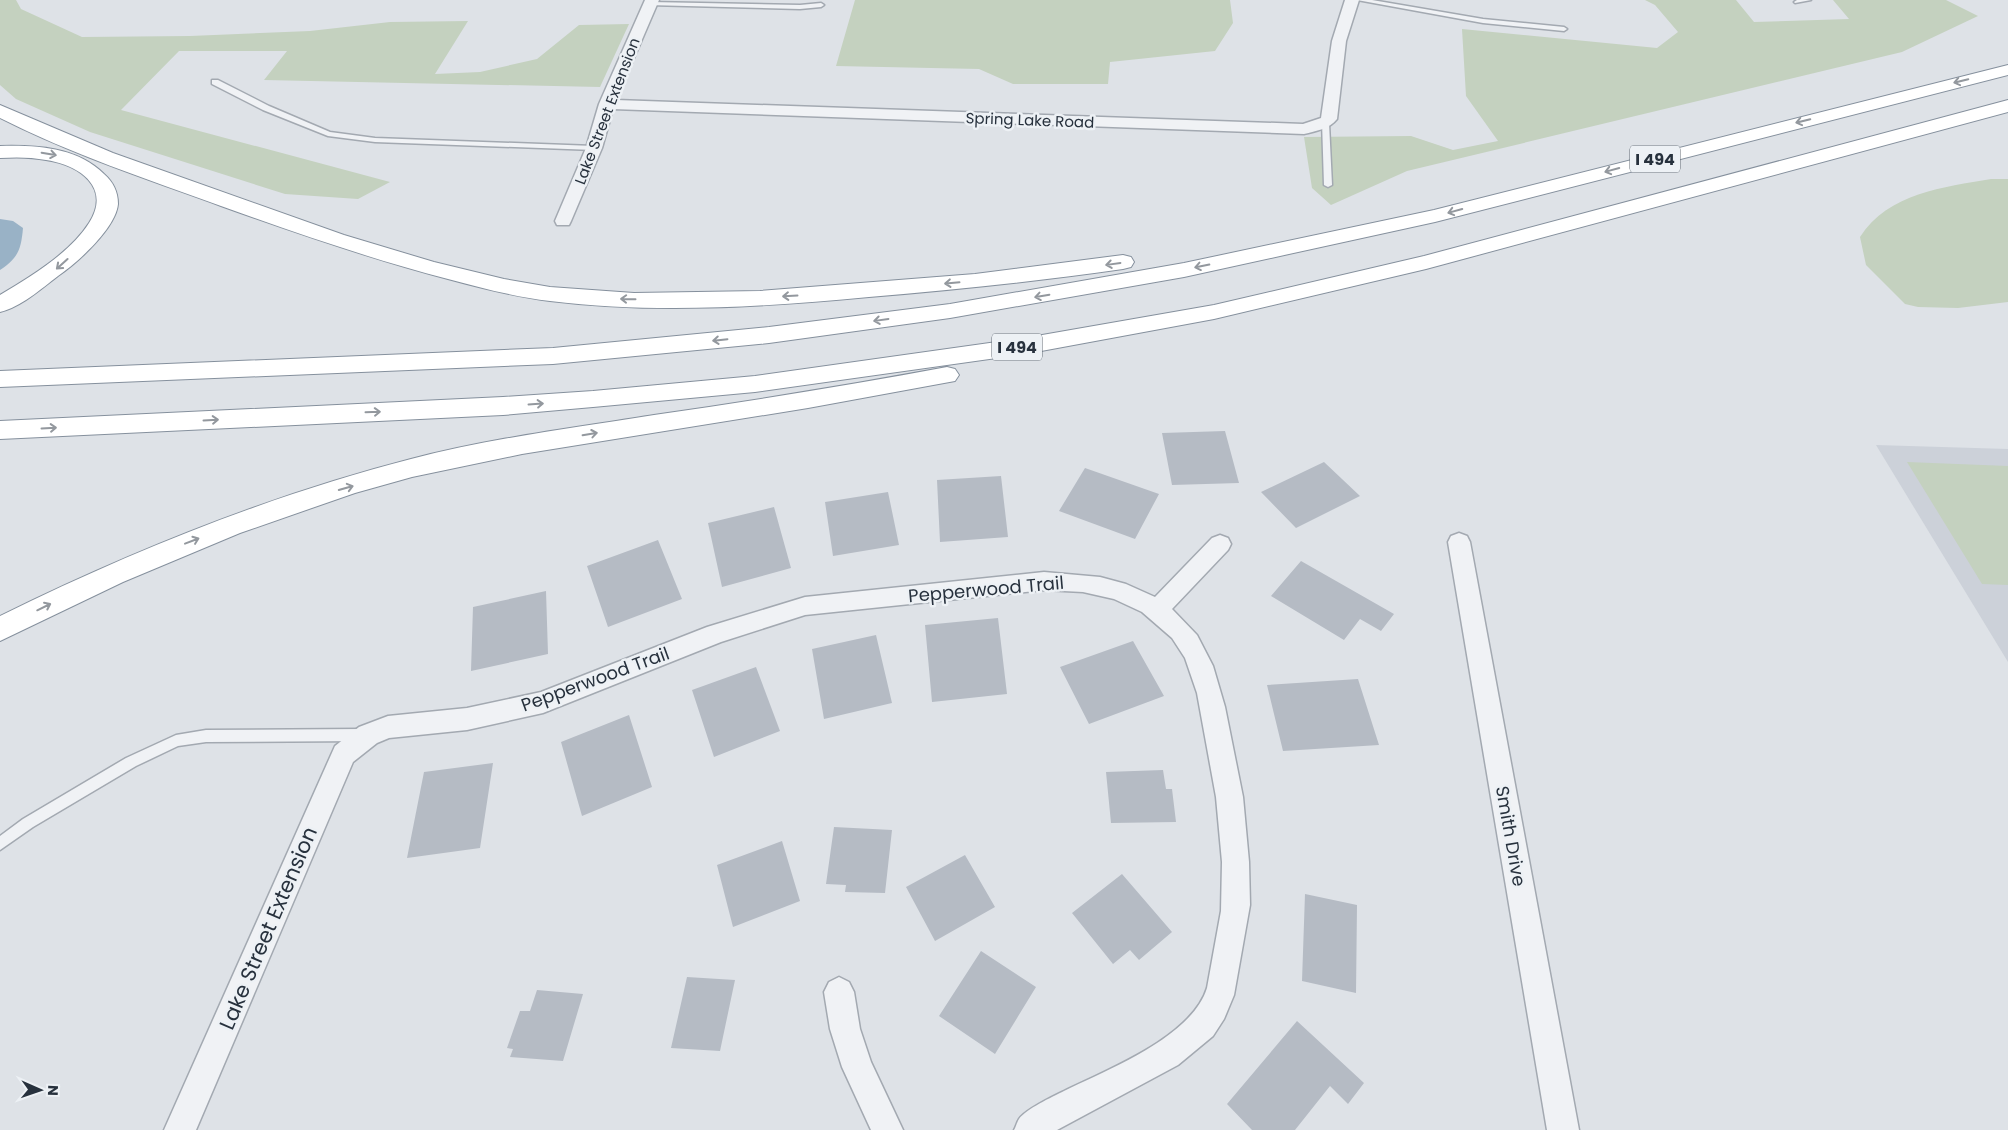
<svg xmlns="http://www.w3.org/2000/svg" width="2008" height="1130" font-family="Poppins,sans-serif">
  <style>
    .built { fill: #ccd1d9 }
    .green { fill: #c4d1bf }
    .water { fill: #99b2c6 }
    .building { fill: #b5bbc4 }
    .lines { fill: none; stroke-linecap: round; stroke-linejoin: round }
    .lane-casing { stroke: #a3a9b1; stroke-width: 3 }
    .street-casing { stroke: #a3a9b1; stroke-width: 3 }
    .highway-casing { stroke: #85909d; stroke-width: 2 }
    .lane { fill: #f0f2f5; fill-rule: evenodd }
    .street { fill: #f0f2f5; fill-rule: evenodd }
    .highway { fill: #fff; fill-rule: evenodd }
    .oneway { stroke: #93989e }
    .labels { text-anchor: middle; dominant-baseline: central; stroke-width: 5; stroke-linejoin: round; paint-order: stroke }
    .far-street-label { font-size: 15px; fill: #27313d; stroke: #edf1f5 }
    .shield { fill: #edf1f5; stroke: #626b74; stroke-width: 1 }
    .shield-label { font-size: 16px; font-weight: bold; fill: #27313d }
    .street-label { font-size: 18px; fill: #27313d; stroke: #edf1f5 }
    .near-street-label { font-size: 21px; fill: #27313d; stroke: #edf1f5 }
  </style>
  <rect width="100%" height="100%" fill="#dee2e7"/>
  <path class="built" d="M1876,445l132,4v213z"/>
  <path class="green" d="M0,0h16l5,9 61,28 108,-1 120,-5 80,-9 78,-1 -33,53 45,-2 57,-13 42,-34 50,-1 -29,63 -336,-7 23,-29h-108l-58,59 269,72 -32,17 -73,-5 -195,-62 -74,-33 -16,-14z
    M855,0h375l3,23 -18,28 -105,11 -2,22h-95l-34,-15 -143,-3z
    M1645,0h91l18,22 95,-3 -16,-19h113l32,16 -76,36 -495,119 -76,34 -19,-17 -8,-51 107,-1 42,14 45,-9 -32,-45 -4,-67 195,19 21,-16 -23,-27z
    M1991,179h17v123l-50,6 -40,-1 -13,-3 -39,-39 -6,-28c28,-44 84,-50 131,-58z
    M1907,462l101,4v119l-26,-1z"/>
  <path class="water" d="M0,219l13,2 10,7c-2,22 -5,30 -23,42z"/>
  <path class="building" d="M1225,431l14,52 -67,2 -10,-52z
    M1324,462l36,34 -64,32 -35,-36z
    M1085,468l74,26 -24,45 -76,-28z
    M1001,476l7,61 -68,5 -3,-62z
    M888,492l11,53 -66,11 -8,-54z
    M774,507l17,61 -69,19 -14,-64z
    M658,540l24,59 -74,28 -21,-61z
    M1301,561l93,53 -13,17 -21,-12 -16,21 -73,-44z
    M546,591l2,63 -77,17 2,-64z
    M998,618l9,76 -75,8 -7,-77z
    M876,635l16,68 -68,16 -12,-70z
    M1133,641l31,55 -75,28 -29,-57z
    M756,667l24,64 -66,26 -22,-67z
    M1358,679l21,66 -96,6 -16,-66z
    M629,715l23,72 -70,29 -21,-74z
    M493,763l-13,85 -73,10 17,-86z
    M1163,770l3,19h6l4,33 -65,1 -5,-51z
    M834,827l58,3 -7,63 -40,-1 1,-7 -20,-1z
    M782,841l18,60 -67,26 -16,-62z
    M965,855l30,52 -60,34 -29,-54z
    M1122,874l50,58 -33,28 -9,-10 -17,14 -41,-51z
    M1305,894l52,11 -1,88 -54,-12z
    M981,951l55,36 -41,67 -56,-38z
    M687,977l48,3 -15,71 -49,-3z
    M537,990l46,4 -20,67 -53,-4 3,-8 -6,-1 13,-37h10z
    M1297,1021l67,62 -16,21 -18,-18 -35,44h-43l-25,-26z"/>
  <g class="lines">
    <defs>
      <path id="lane" d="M1357,0h15l111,19 81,8 3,2 -3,2 -81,-8z
        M1797,0h14l-16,3 -1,-1z
        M650,2l150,3 21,-2 3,2 -3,2 -21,2 -152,-4v-2z
        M212,80h6l51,26 61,26 45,6 219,8 4,2 -4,2 -219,-8 -47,-6 -65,-26 -51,-26z
        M1322,121l7,2 3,62 -4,2 -4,-2z
        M363,729l4,2 2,4 -2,4 -4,2 -157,1 -28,4 -42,20 -103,61 -33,23v-14l23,-17 103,-61 50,-23 30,-5z"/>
      <path id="street" d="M645,0h14l-43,100 687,24 18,-6 11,-77 13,-41h14l-13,41 -9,78c-8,10 -21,12 -33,15l-691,-25 -11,39 -31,73 -2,4h-12l-2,-4 31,-73 13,-44z
        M1459,533l8,3 3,6 109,588h-32l-99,-588 3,-6z
        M1220,535l8,3 3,6 -3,6 -56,59 25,26 16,31 12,41 18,90 6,65 1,43 -16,90 -10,24 -11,17 -35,29 -121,65h-43c2,-3 3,-8 5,-11 7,-10 33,-22 45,-28 43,-21 128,-54 143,-103l14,-77 1,-49 -6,-65 -19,-104 -12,-35 -13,-20 -30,-26 -28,-13 -31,-7 -39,-2 -239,25 -84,27 -178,71 -76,17 -78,8 -12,5 -24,19 -157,368h-32l171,-384 24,-19 29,-11 79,-8 74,-16 166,-65 98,-30 239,-25 56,5 26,7 29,13 57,-59z
        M839,977l10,5 5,10 6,37 11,33 32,68h-32l-29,-63 -12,-38 -6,-37 5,-10z"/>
      <path id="highway" d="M2008,65v10l-573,147 -251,55 -234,41 -181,25 -216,21 -553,23v-16l553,-23 216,-21 181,-23 234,-41 250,-53z
        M2008,100v12l-582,157 -212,50 -189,35 -270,38 -162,15 -90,8 -503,24v-18l503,-24 90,-6 162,-15 270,-38 189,-33 210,-49z
        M0,105l113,48 231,82 90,27 70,17 46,8 84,6 126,-2 215,-17 148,-19 8,2 3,5 -3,5 -8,2c-84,12 -169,21 -254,28 -106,10 -213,17 -319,4 -34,-4 -69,-13 -102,-22 -77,-20 -152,-46 -227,-73 -74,-27 -150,-52 -221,-88z
        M0,146c36,-1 77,1 104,28 9,8 14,17 14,30 -2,24 -41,59 -60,72 -17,13 -37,31 -58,36v-17c29,-17 70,-42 89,-72 23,-36 -10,-58 -43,-63 -15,-3 -31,-3 -46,-2z
        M947,367l8,2 4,6 -4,6 -147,27 -286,46 -110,23 -57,16 -115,40 -117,49 -123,59v-25c132,-65 268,-120 411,-157 80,-21 162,-31 243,-44 98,-14 196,-30 293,-48z"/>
    </defs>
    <use href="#lane" class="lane-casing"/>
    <use href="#street" class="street-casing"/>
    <use href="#highway" class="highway-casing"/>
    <use href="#lane" class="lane"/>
    <use href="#street" class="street"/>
    <use href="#highway" class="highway"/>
  </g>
  <defs><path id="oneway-shaft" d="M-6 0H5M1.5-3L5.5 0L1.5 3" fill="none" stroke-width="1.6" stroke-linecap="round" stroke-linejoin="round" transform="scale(1.25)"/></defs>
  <g class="oneway">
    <use href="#oneway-shaft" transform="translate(1961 81) rotate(166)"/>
    <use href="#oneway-shaft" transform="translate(1803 121) rotate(166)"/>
    <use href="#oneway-shaft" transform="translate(49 154) rotate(10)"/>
    <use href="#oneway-shaft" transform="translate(1612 170) rotate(165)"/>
    <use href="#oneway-shaft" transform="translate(1455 211) rotate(165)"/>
    <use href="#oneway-shaft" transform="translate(62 264) rotate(138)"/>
    <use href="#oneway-shaft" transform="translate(1113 264) rotate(172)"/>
    <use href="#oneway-shaft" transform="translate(1202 266) rotate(169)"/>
    <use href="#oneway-shaft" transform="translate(952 283) rotate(175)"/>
    <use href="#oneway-shaft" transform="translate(790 296) rotate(177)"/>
    <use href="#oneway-shaft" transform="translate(1042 296) rotate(170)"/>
    <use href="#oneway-shaft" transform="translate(628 299) rotate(-179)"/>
    <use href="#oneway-shaft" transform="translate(881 320) rotate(172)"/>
    <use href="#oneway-shaft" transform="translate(720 340) rotate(174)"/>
    <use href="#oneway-shaft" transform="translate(536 404) rotate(-4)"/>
    <use href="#oneway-shaft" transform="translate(373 412) rotate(-2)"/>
    <use href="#oneway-shaft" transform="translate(211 420) rotate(-3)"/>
    <use href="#oneway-shaft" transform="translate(49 428) rotate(-3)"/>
    <use href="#oneway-shaft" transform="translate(590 434) rotate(-9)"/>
    <use href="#oneway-shaft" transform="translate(346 488) rotate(-16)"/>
    <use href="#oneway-shaft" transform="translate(192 541) rotate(-21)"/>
    <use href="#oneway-shaft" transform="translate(44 607) rotate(-26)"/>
  </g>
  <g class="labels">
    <g class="far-street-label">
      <text transform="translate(607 111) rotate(-69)">Lake Street Extension</text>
      <text transform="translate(1030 120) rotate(2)">Spring Lake Road</text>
    </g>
    <g class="shield">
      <rect x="1630" y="145.5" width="50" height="27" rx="4"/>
      <rect x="992" y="333.5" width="50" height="27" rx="4"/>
    </g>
    <g class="shield-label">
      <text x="1655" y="159">I 494</text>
      <text x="1017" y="347">I 494</text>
    </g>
    <g class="street-label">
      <text transform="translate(986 589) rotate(-5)">Pepperwood Trail</text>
      <text transform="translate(595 679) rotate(-20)">Pepperwood Trail</text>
      <text transform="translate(1511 836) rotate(80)">Smith Drive</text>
    </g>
    <g class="near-street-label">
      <text transform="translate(268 928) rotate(-67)">Lake Street Extension</text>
    </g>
  </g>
  <g transform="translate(40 1090) rotate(92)" stroke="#edf1f5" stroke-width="4" paint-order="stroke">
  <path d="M0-4L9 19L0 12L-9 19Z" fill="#27313d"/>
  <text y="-8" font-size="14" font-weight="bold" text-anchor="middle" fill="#27313d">N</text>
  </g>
</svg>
